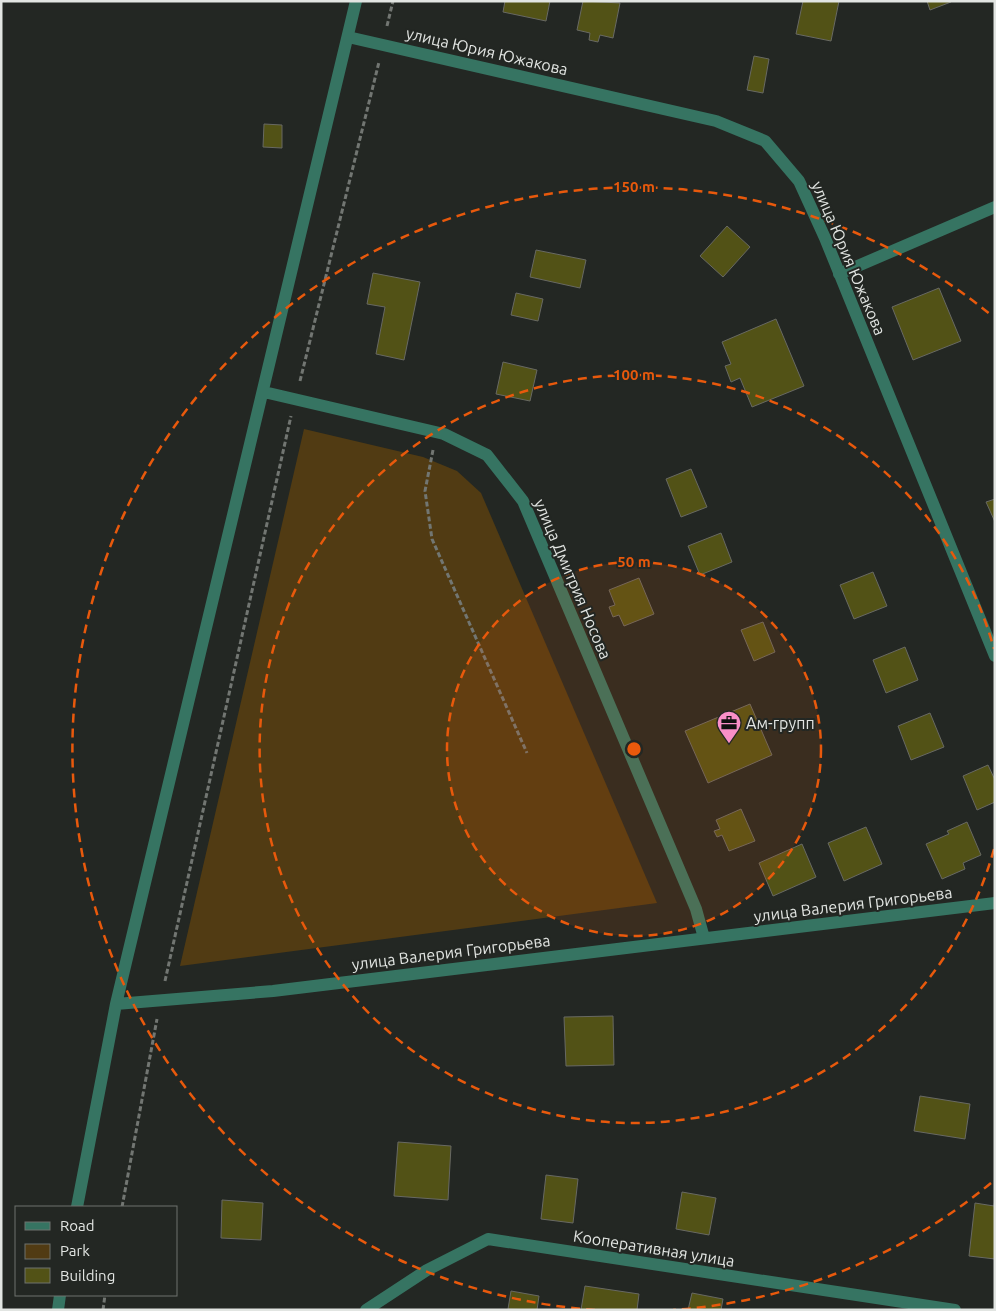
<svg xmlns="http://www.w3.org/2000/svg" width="996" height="1311" font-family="Ubuntu,sans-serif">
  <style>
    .green { fill: #513b13 }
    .building { fill: #525216; stroke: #686963 }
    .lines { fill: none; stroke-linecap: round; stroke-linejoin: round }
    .path { stroke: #727672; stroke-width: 3; stroke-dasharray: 5 2.5; stroke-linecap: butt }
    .minor { stroke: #367462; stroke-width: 12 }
    .ring { fill: none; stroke: #e8590c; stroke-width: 2.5; stroke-dasharray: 9 6 }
    .labels { text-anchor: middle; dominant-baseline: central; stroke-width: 4; stroke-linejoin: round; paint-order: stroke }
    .street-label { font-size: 16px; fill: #e2e5e2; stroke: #232723 }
    .poi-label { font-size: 16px; fill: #e2e5e2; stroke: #232723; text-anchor: start }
    .centre { fill: #e8590c; stroke: #232723; stroke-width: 2.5 }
    .ring-label { font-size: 15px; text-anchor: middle; font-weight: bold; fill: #e8590c; stroke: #232723; stroke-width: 4; stroke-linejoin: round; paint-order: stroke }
  </style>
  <rect width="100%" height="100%" fill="#232723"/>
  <path class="green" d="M304,429l119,28 34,14 24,22 176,410 -477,63z"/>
  <path class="building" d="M505,1h45l-4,20 -43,-9z
    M583,1l37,2 -7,35 -13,-3 -2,7 -9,-2 1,-7 -13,-3z
    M803,1h36l-8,40 -35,-7z
    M927,1h24v1l-21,8z
    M754,56l15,3 -6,34 -16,-3z
    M264,124l18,1v23l-19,-1z
    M727,226l23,21 -27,30 -23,-21z
    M536,250l50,10 -6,28 -50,-11z
    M373,273l47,9 -16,78 -28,-6 9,-47 -18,-3z
    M939,288l22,53 -48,19 -21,-53z
    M516,293l27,6 -5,22 -27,-6z
    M776,319l28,67 -52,21 -12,-29 -9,4 -6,-16 6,-2 -9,-22z
    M503,362l34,8 -7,31 -34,-7z
    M691,469l16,38 -26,10 -15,-38z
    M995,499v23l-9,-20z
    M721,533l11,29 -32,13 -12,-29z
    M873,572l14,34 -33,13 -14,-34z
    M639,578l15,36 -30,12 -5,-11 -6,2 -4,-10 6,-2 -6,-15z
    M763,622l12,30 -21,9 -13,-31z
    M905,647l13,33 -32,13 -13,-33z
    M750,704l22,51 -64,28 -23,-52z
    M930,713l14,34 -33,13 -13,-34z
    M988,765l7,15v22l-18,8 -14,-34z
    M741,809l14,32 -26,10 -7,-16 -5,2 -3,-6 6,-2 -4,-9z
    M967,822l14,33 -18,8 2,6 -23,10 -16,-35 23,-10 -2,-3z
    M866,827l16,37 -38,17 -16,-38z
    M802,844l14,33 -43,19 -14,-33z
    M613,1016l1,49 -48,1 -2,-49z
    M920,1096l50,8 -5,35 -51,-8z
    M398,1142l53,4 -3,54 -54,-4z
    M546,1175l32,4 -5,44 -32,-4z
    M682,1192l34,6 -7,37 -33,-6z
    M995,1199v60l-26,-3 6,-53 19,3z
    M222,1200l41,3 -2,37 -40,-2z
    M585,1286l54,8 -2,16h-56z
    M511,1291l28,5 -2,14 -29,-1z
    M692,1293l31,6 -2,11h-33z"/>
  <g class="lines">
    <path class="path" d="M387,26l6,-25
      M300,381l79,-319
      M433,450l-8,41 7,48 95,214
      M165,981l126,-565
      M122,1207l35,-188
      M103,1310l2,-15"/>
    <path class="minor" d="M348,37l368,84 49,20 34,40 26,57 170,418
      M839,274l156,-67
      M264,392l180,42 43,21 36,46 173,408 8,29
      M116,1004l240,-1003
      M77,1207l39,-203 157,-13 722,-88
      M58,1310l2,-15
      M366,1310l61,-40 61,-31 467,71"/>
  </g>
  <circle cx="634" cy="749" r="187" fill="#e8590c" fill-opacity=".12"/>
  <g class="ring">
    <circle cx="634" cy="749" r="187"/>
    <path d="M994 849A374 374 0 1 1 994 649"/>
    <path d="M991 1183A562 562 0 0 1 673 1310M595 1310A562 562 0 1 1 991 315"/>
  </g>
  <defs>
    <symbol id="office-pin" viewBox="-11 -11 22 30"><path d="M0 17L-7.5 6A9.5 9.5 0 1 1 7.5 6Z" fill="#fa8fc8" stroke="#232723"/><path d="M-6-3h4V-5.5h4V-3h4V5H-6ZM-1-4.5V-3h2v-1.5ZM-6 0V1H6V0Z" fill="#111"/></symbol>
  </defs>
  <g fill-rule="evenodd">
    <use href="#office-pin" x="715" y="709" width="28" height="38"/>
  </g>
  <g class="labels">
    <g class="street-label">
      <text transform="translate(487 51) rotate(13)">улица Юрия Южакова</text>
      <text transform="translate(849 258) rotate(67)">улица Юрия Южакова</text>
      <text transform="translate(573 579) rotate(67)">улица Дмитрия Носова</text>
      <text transform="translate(853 904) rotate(-7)">улица Валерия Григорьева</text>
      <text transform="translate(451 952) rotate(-7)">улица Валерия Григорьева</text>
      <text transform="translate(654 1248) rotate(9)">Кооперативная улица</text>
    </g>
    <g class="poi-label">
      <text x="746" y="723">Ам-групп</text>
    </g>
  </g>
  <circle cx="634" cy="749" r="8" class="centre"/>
  <g class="ring-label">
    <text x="634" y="192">150 m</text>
    <text x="634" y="380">100 m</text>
    <text x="634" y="567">50 m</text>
  </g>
  <rect width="996" height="1311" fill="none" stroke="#e2e5e2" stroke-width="5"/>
  <rect x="15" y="1206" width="162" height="90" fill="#232723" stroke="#6f736f"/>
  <rect x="25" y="1222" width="25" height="8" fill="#367462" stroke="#6f736f"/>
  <text x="60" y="1231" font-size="15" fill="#e2e5e2">Road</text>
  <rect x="25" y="1244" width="25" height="15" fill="#513b13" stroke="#6f736f"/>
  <text x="60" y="1256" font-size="15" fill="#e2e5e2">Park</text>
  <rect x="25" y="1268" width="25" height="15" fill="#525216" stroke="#6f736f"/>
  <text x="60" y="1281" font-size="15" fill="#e2e5e2">Building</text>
</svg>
